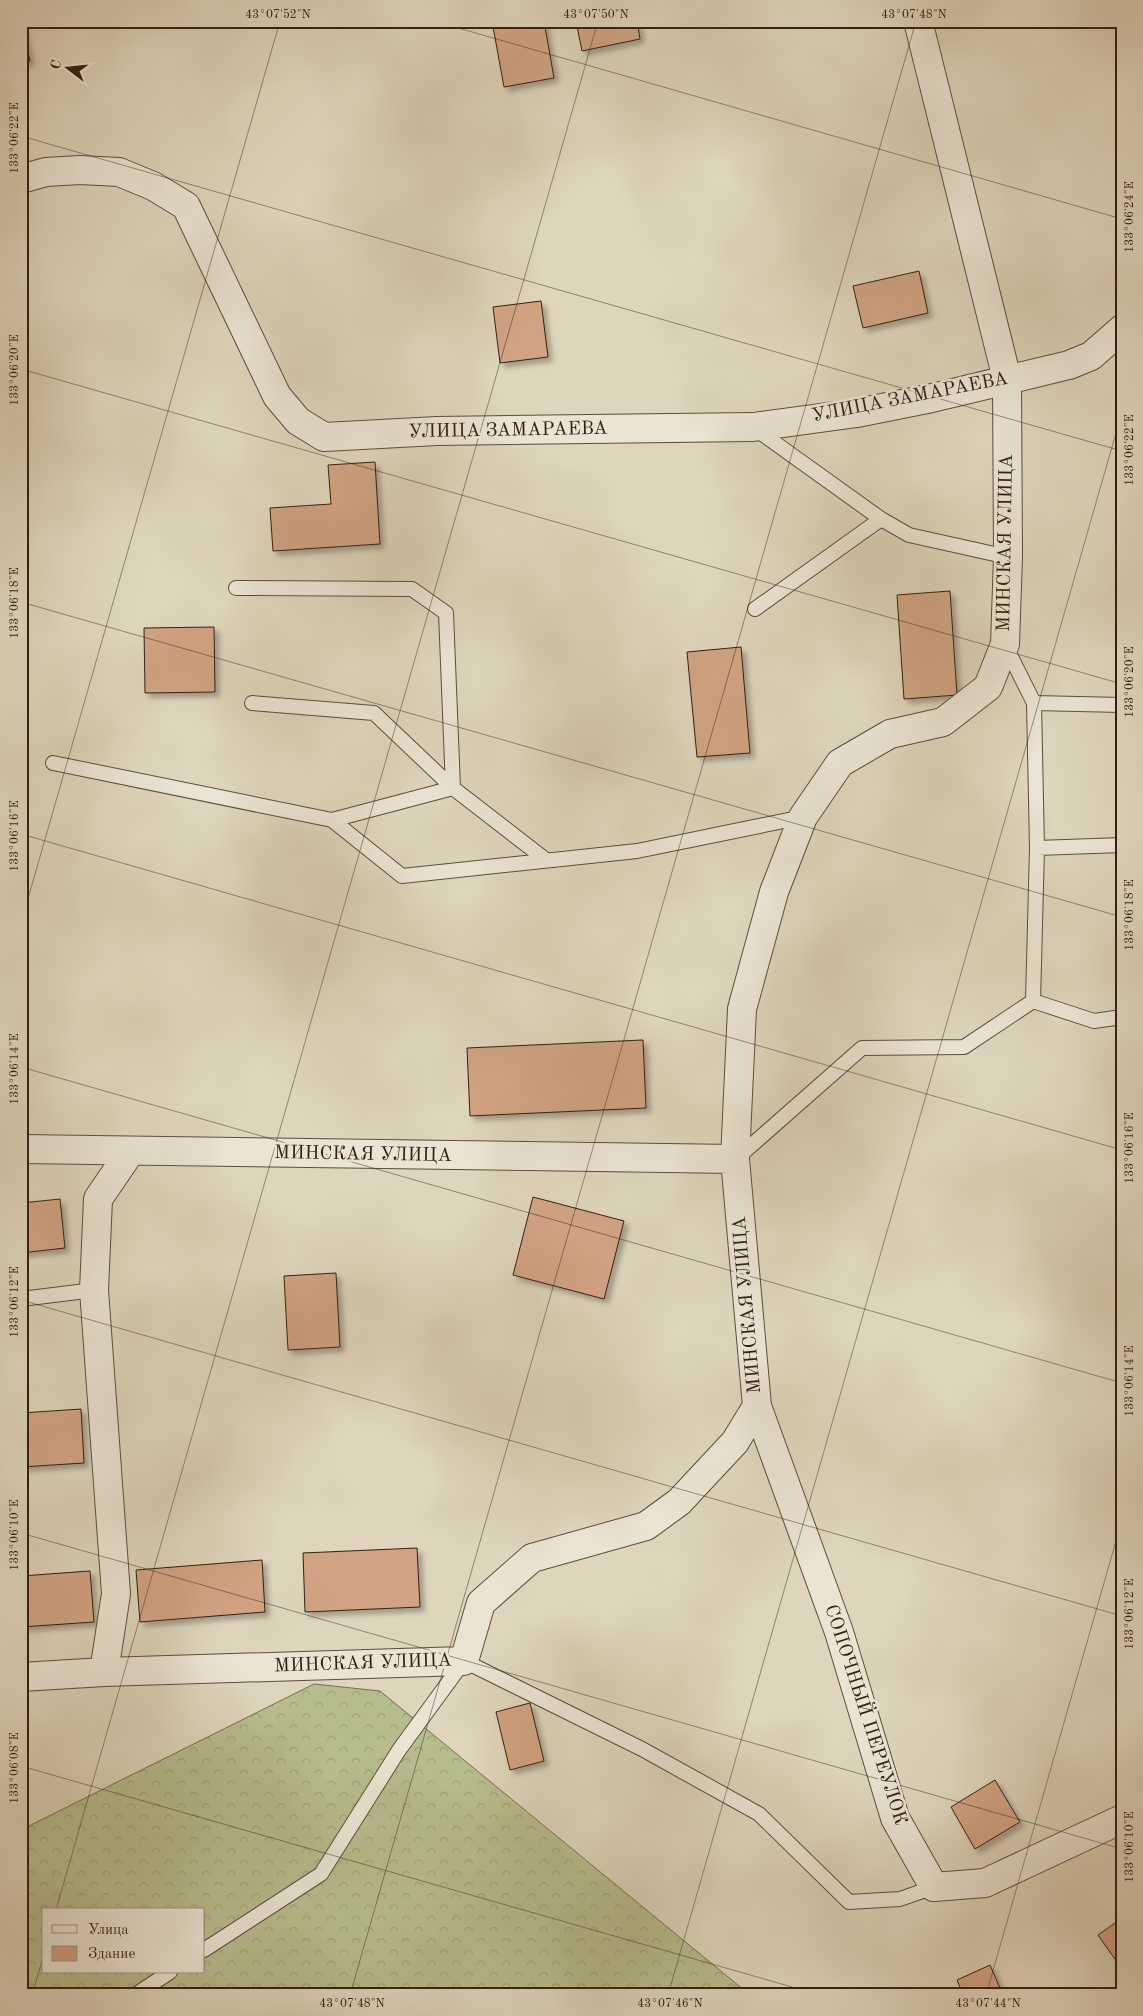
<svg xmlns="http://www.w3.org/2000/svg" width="1143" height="2016" font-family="'Old Standard TT',serif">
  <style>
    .forest { fill: url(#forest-crowns); stroke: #766e50; fill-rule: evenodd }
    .building { fill: #d1a382; stroke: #341f12; filter: url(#shadow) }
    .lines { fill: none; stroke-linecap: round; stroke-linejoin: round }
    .service-casing { stroke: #5e4c3c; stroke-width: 16 }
    .minor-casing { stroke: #5e4c3c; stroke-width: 30 }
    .service { stroke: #eae4d3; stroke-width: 14 }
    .minor { stroke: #eae4d3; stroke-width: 28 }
    .ticks { fill: none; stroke: #341f12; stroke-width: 1; stroke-opacity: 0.45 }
    .labels { text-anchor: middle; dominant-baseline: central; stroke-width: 5; stroke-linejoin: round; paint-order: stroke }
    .street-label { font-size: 19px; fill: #341f12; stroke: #eae4d3 }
    .neatline { fill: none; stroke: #341f12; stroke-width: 2 }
    .ticks-label { font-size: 12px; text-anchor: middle; fill: #341f12 }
  </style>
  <defs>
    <pattern id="forest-crowns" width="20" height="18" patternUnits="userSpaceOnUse" patternTransform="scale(1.25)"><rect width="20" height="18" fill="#b7bc8d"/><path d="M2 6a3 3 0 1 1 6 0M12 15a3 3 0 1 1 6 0" fill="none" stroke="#9ea179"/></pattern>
    <filter id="shadow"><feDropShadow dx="4.5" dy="4.5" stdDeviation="2.5" flood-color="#0004"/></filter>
  </defs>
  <rect width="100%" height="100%" fill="#ded5bc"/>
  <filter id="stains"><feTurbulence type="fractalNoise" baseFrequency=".004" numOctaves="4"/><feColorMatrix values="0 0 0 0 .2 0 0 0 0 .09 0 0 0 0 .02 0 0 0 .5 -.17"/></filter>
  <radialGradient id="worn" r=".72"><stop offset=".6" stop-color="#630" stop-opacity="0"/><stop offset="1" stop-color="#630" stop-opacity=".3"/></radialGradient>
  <path class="forest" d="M314,1684l66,7 370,304h-729v-165zM44,1910h160v62h-160z"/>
  <path class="building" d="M21,21l9,40 -9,2z
    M492,21h52l10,57 -50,9z
    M576,21h61l3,18 -58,12z
    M919,271l9,42 -65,15 -10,-42z
    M541,301l7,56 -48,6 -7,-56z
    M375,462l5,82 -107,7 -3,-43 61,-4 -3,-39z
    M950,591l7,104 -53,4 -7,-104z
    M214,627l1,65 -70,1 -1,-65z
    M741,647l9,106 -53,4 -10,-105z
    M643,1040l3,68 -176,8 -3,-68z
    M533,1197l91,24 -20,78 -91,-24z
    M60,1199l5,49 -44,5v-50z
    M336,1273l4,74 -52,3 -4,-74z
    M81,1409l3,54 -63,4v-54z
    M417,1548l3,59 -115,5 -2,-59z
    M262,1560l3,52 -125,10 -4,-52z
    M90,1571l4,51 -73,5v-51z
    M530,1703l14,58 -34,9 -14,-58z
    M995,1780l25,42 -45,27 -24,-42z
    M1122,1918v51l-24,-34z
    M990,1965l13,30h-40l-6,-15z"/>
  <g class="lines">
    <defs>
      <path id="service" d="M754,428l127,91 28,16 99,22
        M236,588l176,1 34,24 7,175 93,72
        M755,609l126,-90
        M1005,645l29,58 3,145 -4,153 61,20 28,-4
        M252,703l122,10 79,75
        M1034,703l88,2
        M53,763l279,57 70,56 235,-25 166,-34
        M332,820l121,-32
        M1037,848l85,-3
        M737,1158l125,-110 102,-1 69,-46
        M21,1299l73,-9
        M204,1950l117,-76 78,-124 65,-89 178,88 117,65 90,88 51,-3 34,-12
        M135,1995l35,-23"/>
      <path id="minor" d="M21,179l25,-7 34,-2 39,2 34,14 33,20 91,190 21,25 26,16 113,-6 316,-4 104,-14 75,-15 137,-33 22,-9 31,-27
        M21,1149l714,10
        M757,1406l82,226 56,186 39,69 51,-4 137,-64
        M104,1672l12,-78 -22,-304 4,-91 32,-47
        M21,1677l83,-5 360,-11 17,-58 51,-45 114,-32 33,-24 56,-60 22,-36 -22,-247 7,-150 32,-117 29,-75 37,-54 50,-29 53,-12 45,-35 17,-43 3,-87 -1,-178 -89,-358"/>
    </defs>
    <use href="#service" class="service-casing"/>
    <use href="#minor" class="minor-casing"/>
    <use href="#service" class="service"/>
    <use href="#minor" class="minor"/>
  </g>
  <path class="ticks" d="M434,21l688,198M21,136l1101,315M21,369l1101,315M21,602l1101,315M21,834l1101,316M21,923l259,-902M21,1067l1101,316M21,1300l1101,316M21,1533l1101,316M21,1766l799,229M56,1910l542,-1889M32,1995l12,-41M350,1995l566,-1974M668,1995l454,-1583M986,1995l136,-475"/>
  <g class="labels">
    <g class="street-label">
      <text transform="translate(910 398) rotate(-11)">УЛИЦА ЗАМАРАЕВА</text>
      <text transform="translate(508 431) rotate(-1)">УЛИЦА ЗАМАРАЕВА</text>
      <text transform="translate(1006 543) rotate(-89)">МИНСКАЯ УЛИЦА</text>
      <text transform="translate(363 1155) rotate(1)">МИНСКАЯ УЛИЦА</text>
      <text transform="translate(748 1305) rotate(-95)">МИНСКАЯ УЛИЦА</text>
      <text transform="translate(363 1664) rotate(-2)">МИНСКАЯ УЛИЦА</text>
      <text transform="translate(865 1715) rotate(72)">СОПОЧНЫЙ ПЕРЕУЛОК</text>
    </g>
  </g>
  <rect width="1143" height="2016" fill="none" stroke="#ded5bc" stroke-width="55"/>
  <rect x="42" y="1908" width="162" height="65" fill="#eae4d3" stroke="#a19586"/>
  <rect x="52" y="1925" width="25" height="8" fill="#eae4d3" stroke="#a19586"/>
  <text x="88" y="1934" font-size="15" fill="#341f12">Улица</text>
  <rect x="52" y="1946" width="25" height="15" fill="#d1a382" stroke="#a19586"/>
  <text x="88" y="1958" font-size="15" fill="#341f12">Здание</text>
  <g transform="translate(68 68) rotate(286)" stroke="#eae4d3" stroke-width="4" paint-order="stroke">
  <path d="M0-4L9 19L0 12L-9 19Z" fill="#341f12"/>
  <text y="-8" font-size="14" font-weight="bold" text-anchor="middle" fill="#341f12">С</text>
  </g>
  <rect x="28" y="28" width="1088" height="1960" class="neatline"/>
  <g class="ticks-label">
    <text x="278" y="18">43°07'52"N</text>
    <text x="596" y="18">43°07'50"N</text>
    <text x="914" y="18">43°07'48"N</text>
    <text transform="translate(14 138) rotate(-90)" y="4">133°06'22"E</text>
    <text transform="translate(1129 217) rotate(-90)" y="4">133°06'24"E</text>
    <text transform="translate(14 370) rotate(-90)" y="4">133°06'20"E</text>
    <text transform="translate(1129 450) rotate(-90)" y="4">133°06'22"E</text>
    <text transform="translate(14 603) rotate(-90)" y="4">133°06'18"E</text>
    <text transform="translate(1129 682) rotate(-90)" y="4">133°06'20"E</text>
    <text transform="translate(14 836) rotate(-90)" y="4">133°06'16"E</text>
    <text transform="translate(1129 915) rotate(-90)" y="4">133°06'18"E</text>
    <text transform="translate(14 1069) rotate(-90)" y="4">133°06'14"E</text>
    <text transform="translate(1129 1148) rotate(-90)" y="4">133°06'16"E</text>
    <text transform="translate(14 1302) rotate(-90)" y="4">133°06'12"E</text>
    <text transform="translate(1129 1381) rotate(-90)" y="4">133°06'14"E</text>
    <text transform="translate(14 1535) rotate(-90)" y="4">133°06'10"E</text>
    <text transform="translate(1129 1614) rotate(-90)" y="4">133°06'12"E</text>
    <text transform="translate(14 1768) rotate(-90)" y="4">133°06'08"E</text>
    <text transform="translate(1129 1847) rotate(-90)" y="4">133°06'10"E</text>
    <text x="352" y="2007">43°07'48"N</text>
    <text x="670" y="2007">43°07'46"N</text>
    <text x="988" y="2007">43°07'44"N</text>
  </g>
  <rect width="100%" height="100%" filter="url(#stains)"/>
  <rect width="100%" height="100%" fill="url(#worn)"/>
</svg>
